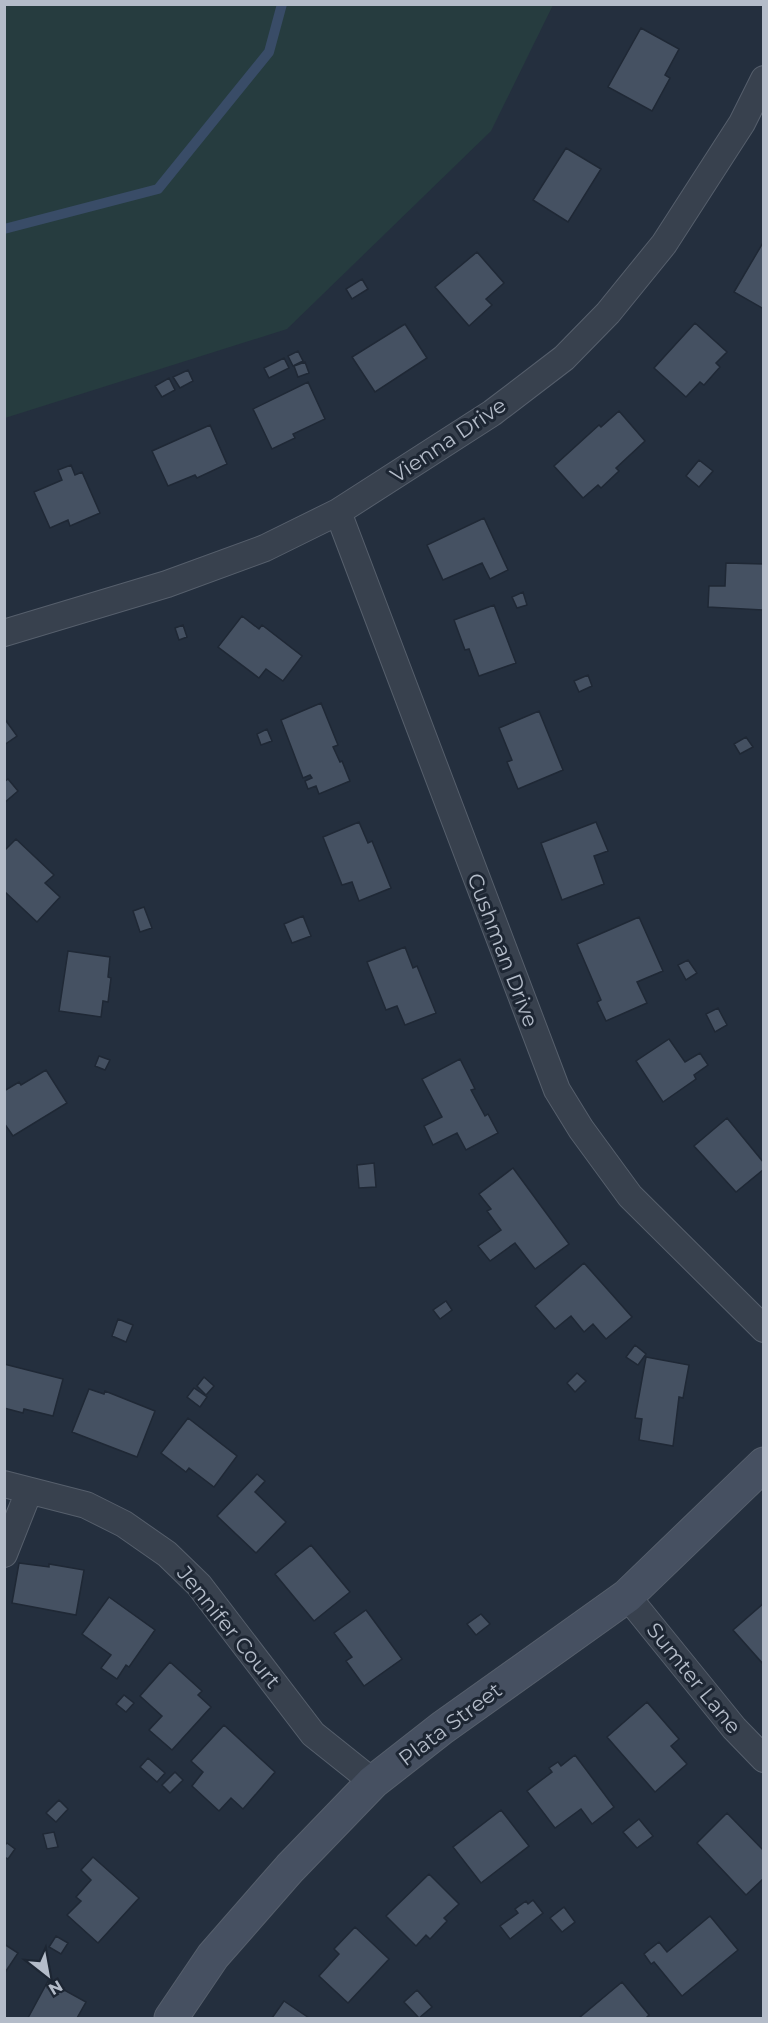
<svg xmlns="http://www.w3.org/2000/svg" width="768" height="2023" font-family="Montserrat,sans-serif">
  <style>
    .green { fill: #263c3f }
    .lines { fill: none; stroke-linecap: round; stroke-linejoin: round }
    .stream { stroke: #394c67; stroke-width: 10 }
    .building { fill: #455162; stroke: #1f2835; stroke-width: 1.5 }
    .street-casing { stroke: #565f6c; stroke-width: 28 }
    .secondary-casing { stroke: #565f6c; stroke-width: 35 }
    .street { stroke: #38414e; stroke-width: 26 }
    .secondary { stroke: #465061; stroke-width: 33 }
    .labels { text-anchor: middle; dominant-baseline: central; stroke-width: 6; stroke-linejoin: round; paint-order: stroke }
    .street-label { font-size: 21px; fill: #b4bcc9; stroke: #1d2633 }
  </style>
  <rect width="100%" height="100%" fill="#242f3e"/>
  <path class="green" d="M5,4h547l1,1 -62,126 -204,198 -282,89z"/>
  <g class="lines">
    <path class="stream" d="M4,229l154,-40 111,-137 13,-48"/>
  </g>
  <path class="building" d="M641,28l38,21 -14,26 5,3 -18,33 -44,-24z
    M566,148l35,21 -33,53 -35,-22z
    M764,241v68l-30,-17z
    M477,252l27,31 -18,16 6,6 -23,21 -34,-39z
    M362,279l6,10 -16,10 -6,-10z
    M695,323l32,29 -11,11 4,4 -16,18 -4,-3 -14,15 -32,-29z
    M405,324l22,34 -52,34 -23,-35z
    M298,351l5,10 -10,5 -5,-10z
    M284,358l5,10 -20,10 -5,-10z
    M305,362l4,11 -11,4 -4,-11z
    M188,370l5,11 -13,7 -7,-11z
    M169,378l6,12 -13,7 -7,-11z
    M308,382l17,37 -32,15 2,4 -23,11 -19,-40z
    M619,411l26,30 -29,27 3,3 -18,17 -3,-3 -15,13 -29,-32 45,-41 2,2z
    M210,425l17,39 -30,14 -2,-3 -27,11 -16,-35z
    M699,460l14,11 -14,16 -13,-11z
    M71,465l4,10 7,-3 18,41 -30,13 -2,-6 -18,8 -16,-36 28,-12 -4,-10z
    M484,518l24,52 -18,9 -8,-16 -39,17 -16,-35z
    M726,563l38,1 -1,46 -55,-3 1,-21h16z
    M523,592l4,13 -10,3 -5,-11z
    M494,605l22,58 -37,13 -10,-27 -4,1 -11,-30z
    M242,616l17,13 3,-4 40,31 -19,25 -17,-12 -7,9 -41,-31z
    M183,625l4,12 -8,3 -4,-12z
    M588,675l4,11 -13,6 -5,-11z
    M321,703l17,42 -5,2 7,15 2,-1 8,20 -31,13 -3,-8 -8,3 -3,-8 7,-3 -2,-3 -7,3 -22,-58z
    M539,711l24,59 -45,19 -11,-27 5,-2 -13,-32z
    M4,718l13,18 -13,9z
    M267,729l5,12 -11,4 -4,-11z
    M746,737l7,10 -13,7 -6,-10z
    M8,779l10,12 -14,12v-21z
    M359,822l9,21 4,-2 19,47 -32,13 -7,-19 -10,3 -19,-48z
    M596,822l12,29 -14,5 10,28 -42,16 -21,-57z
    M16,839l38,36 -9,8 15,14 -23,25 -33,-31v-40z
    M144,907l8,21 -12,4 -7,-21z
    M303,916l8,20 -19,7 -8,-19z
    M639,917l24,54 -26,11 10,21 -41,18 -9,-19 4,-2 -24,-56z
    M405,947l8,21 4,-2 19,47 -31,12 -8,-19 -11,4 -19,-48z
    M68,951l42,6 -2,20 3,1 -3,24 -5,-1 -2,16 -42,-6z
    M688,960l9,13 -11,7 -8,-15z
    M718,1008l9,17 -12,7 -9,-18z
    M669,1039l16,23 15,-9 8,12 -14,10 2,4 -33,23 -27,-41z
    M99,1056l11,4 -5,10 -10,-4z
    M460,1059l15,30 -4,1 14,26 3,-2 10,19 -32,17 -9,-17 -24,12 -9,-19 18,-9 -20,-38z
    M46,1070l21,33 -54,33 -9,-13v-32l15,-9 2,3z
    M727,1118l37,45v6l-28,23 -42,-46z
    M374,1163l2,24 -17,1 -2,-23z
    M513,1168l56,76 -34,25 -20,-26 -25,18 -12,-15 23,-16 -14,-19 4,-2 -12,-15z
    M584,1263l48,54 -26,22 -13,-15 -9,8 -13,-16 -16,13 -20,-23z
    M446,1301l6,9 -12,9 -7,-9z
    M118,1319l15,6 -7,17 -14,-6z
    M635,1345l11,9 -8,11 -12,-8z
    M646,1357l43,8 -6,33 -4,-1 -6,49 -34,-6 3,-21 -7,-1z
    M4,1364l59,15 -10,37 -29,-7 -1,4 -19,-5z
    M577,1373l9,8 -11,11 -8,-9z
    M204,1377l10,9 -8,9 -9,-9z
    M194,1388l13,9 -7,10 -13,-10z
    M89,1389l15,5 1,-3 50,20 -18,46 -65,-25z
    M188,1418l49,38 -23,31 -25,-19 -3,4 -25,-19z
    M257,1474l8,7 -10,11 31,30 -30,31 -39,-37z
    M311,1545l39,47 -36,29 -39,-47z
    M19,1563l30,4v-3l35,6 -8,45 -64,-12z
    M109,1597l46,33 -26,37 -3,-2 -9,14 -16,-11 10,-13 -29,-21z
    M764,1603v62l-31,-35z
    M366,1610l36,49 -38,27 -18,-25 6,-4 -18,-24z
    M481,1614l9,10 -14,11 -9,-11z
    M170,1662l32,29 -4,4 13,12 -39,43 -23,-20 13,-14 -22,-20z
    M124,1695l10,8 -8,9 -10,-8z
    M647,1702l32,37 -8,7 16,18 -32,28 -48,-55z
    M224,1725l51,47 -32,37 -12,-11 -12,13 -27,-25 11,-14 -12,-11z
    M575,1755l39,52 -22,17 -11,-15 -26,19 -28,-37 25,-19 -3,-4 9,-6 3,4z
    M148,1758l17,15 -8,9 -17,-15z
    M175,1772l8,8 -13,13 -8,-8z
    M59,1800l9,9 -12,13 -10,-9z
    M501,1810l28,36 -48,37 -28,-36z
    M727,1813l37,38v27l-18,17 -49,-52z
    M639,1819l14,17 -16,12 -14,-16z
    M54,1832l4,15 -11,2 -4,-15z
    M7,1843l8,6 -7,10 -4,-2v-11z
    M93,1857l46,41 -41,45 -31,-28 14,-14 -5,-4 15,-17 -10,-10z
    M429,1874l30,30 -15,14 3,3 -17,18 -4,-4 -10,11 -30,-30z
    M533,1900l10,13 -33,26 -10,-13 18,-13 -3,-4 11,-8 2,3z
    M564,1907l11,15 -13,10 -12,-14z
    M710,1916l28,34 -56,46 -28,-34 -3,2 -7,-10 15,-12 8,10z
    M355,1927l34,32 -41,44 -29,-27 20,-22 -5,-5z
    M56,1936l12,7 -7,11 -12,-7z
    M4,1944l14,9 -14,21z
    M48,1981l38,21 -9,16h-49z
    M622,1982l27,33 -3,3h-67z
    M417,1990l15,17 -13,11 -15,-16z
    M284,2001l25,17h-37z"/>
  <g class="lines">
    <defs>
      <path id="street" d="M338,512l219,578 24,39 49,67 134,133
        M4,633l163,-49 98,-36 73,-36 154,-99 72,-55 44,-45 56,-69 78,-121 22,-44
        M4,1484l82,21 38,19 43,30 32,31 114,149 60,48
        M4,1554l25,-63
        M627,1596l107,132 30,31"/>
      <path id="secondary" d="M171,2018l42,-62 77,-88 83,-86 69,-54 185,-132 137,-132"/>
    </defs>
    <use href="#street" class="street-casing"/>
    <use href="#secondary" class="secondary-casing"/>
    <use href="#street" class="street"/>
    <use href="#secondary" class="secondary"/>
  </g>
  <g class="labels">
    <g class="street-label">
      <text transform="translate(448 440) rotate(-34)">Vienna Drive</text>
      <text transform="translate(503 950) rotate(69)">Cushman Drive</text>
      <text transform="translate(229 1627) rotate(51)">Jennifer Court</text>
      <text transform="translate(694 1678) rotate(51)">Sumter Lane</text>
      <text transform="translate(450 1724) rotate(-37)">Plata Street</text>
    </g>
  </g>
  <rect width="768" height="2023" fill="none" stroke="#b4bcc9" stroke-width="12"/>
  <g transform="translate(48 1975) rotate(149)" stroke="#1d2633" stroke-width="4.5" paint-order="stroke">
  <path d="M0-4.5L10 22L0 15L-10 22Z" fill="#b4bcc9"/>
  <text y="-9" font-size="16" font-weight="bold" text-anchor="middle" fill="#b4bcc9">N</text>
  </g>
</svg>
